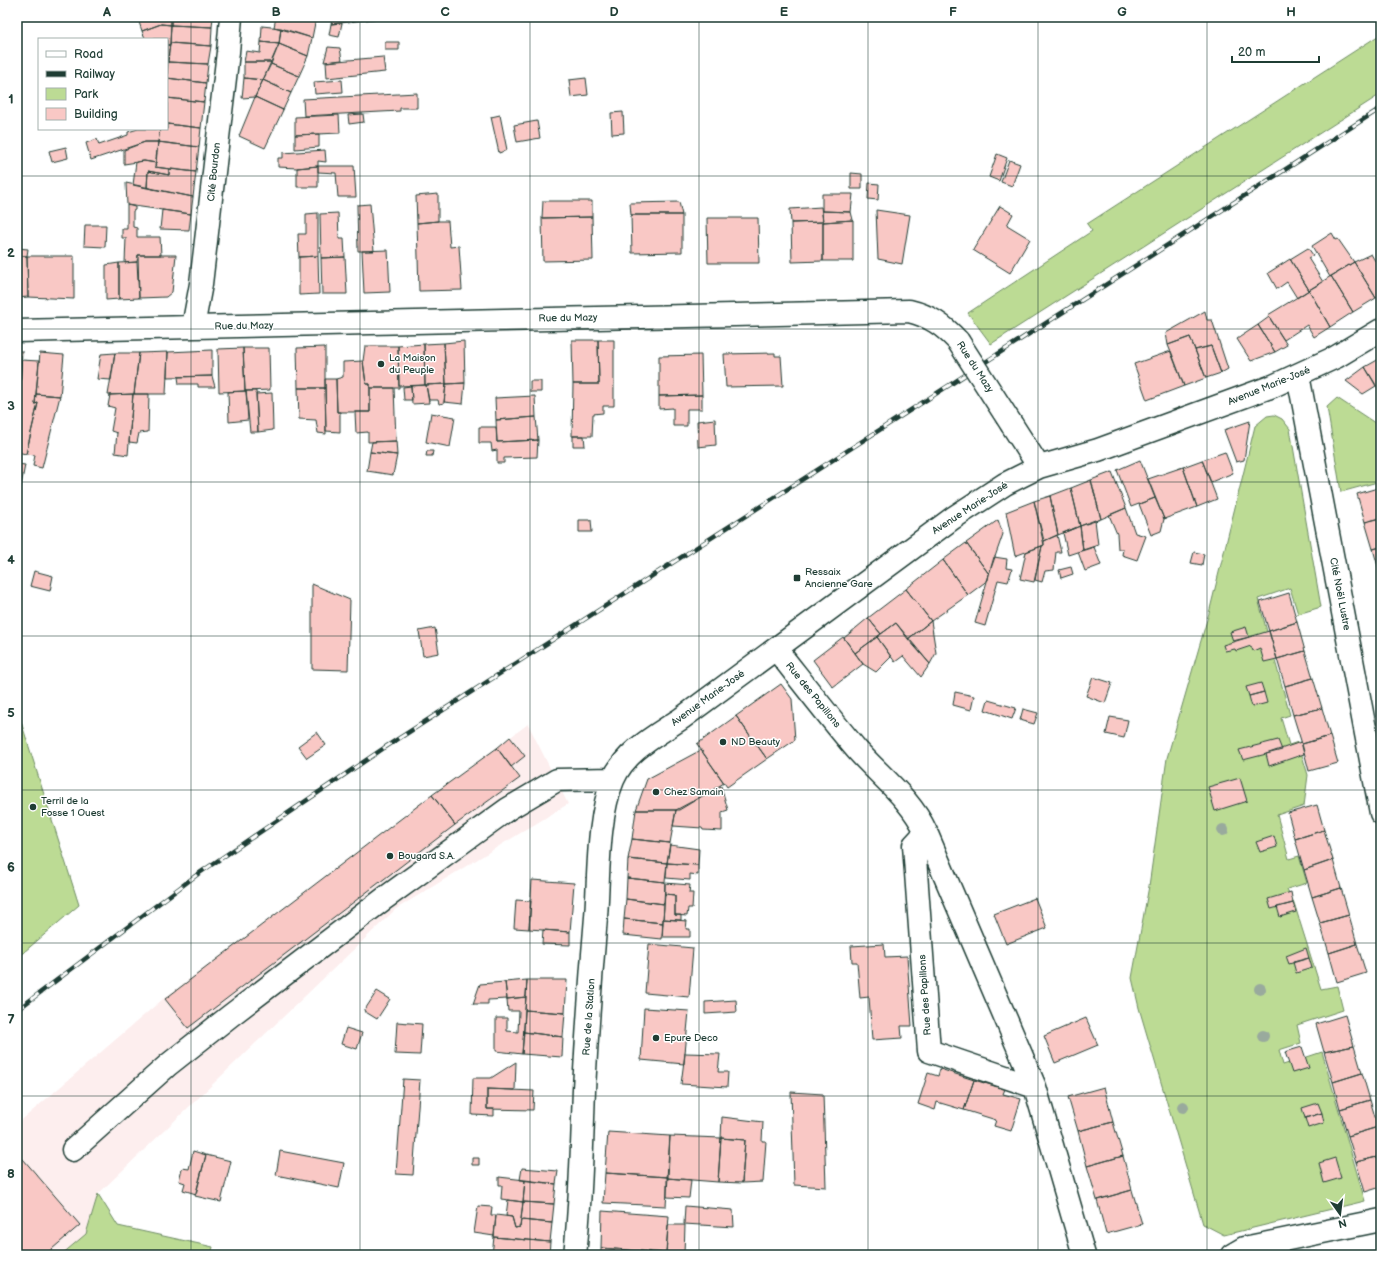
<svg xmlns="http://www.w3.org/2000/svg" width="1398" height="1272" font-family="'Balsamiq Sans',sans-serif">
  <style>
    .built { fill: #fdeeee }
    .green { fill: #bcdb94; stroke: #6e8c64 }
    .building { fill: #f9c8c5; stroke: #1f3d34 }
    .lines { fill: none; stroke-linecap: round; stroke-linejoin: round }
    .minor-casing { stroke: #1f3d34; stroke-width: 25 }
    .minor { stroke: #fff; stroke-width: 22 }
    .rail-casing { stroke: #1f3d34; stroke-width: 4.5 }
    .rail { stroke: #fff; stroke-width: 3; stroke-dasharray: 9; stroke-linecap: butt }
    .minor-bridge-casing { stroke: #1f3d34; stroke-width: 25; stroke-linecap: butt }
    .minor-bridge { stroke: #fff; stroke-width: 22 }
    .tree { fill: #99aa9d }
    .grid { fill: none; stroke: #1f3d34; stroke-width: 1; stroke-opacity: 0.55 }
    .poi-dot { fill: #1f3d34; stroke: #fff; stroke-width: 1.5 }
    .labels { text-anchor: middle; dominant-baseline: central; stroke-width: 3; stroke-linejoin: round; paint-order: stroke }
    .street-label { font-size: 10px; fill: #1f3d34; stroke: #fff }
    .poi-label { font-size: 10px; fill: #1f3d34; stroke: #fff; text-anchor: start }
    .neatline { fill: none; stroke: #1f3d34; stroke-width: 1.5 }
    .grid-label { font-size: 13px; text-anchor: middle; font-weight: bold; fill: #1f3d34 }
  </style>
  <rect width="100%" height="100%" fill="#fff"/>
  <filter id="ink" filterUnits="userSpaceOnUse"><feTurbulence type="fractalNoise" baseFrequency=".025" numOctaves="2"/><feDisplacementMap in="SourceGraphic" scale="8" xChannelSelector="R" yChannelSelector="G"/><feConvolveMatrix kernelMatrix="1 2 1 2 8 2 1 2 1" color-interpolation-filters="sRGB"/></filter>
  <g filter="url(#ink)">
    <path class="built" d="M528,724l40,80 -172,105 -298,285 -12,40 -25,21h-44v-131l146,-125z"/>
    <path class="green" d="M1381,34v60l-390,250 -23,-31 124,-82 -5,-7z
      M1337,398l44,29v54l-40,11 -14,-85z
      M1274,415l8,4 8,10 31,178 -23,7 -8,-26 -32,11 32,116 -9,3 8,27 9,-3 10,33 -4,31 -27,9 12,44 10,-3 8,27 -20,6 7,14 27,86 16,-3 6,24 -46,15 4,18 -22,7 4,15 39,-13 43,149 -141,34 -21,-11 -64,-216 -7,-30 17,-92 18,-128 42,-145 46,-187 12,-10z
      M17,709l62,196 -62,53z
      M98,1194l20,32 95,21 -2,8h-150l25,-21z"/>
    <path class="building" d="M142,17h29v8l-10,-1 -19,7 -4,-12z
      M171,17h42l-1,10 -41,-2z
      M276,17l40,1 -4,20 -38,-11z
      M333,17h49v1l-51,6z
      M342,23l-3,14 -10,-2 2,-11z
      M161,24l10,1 -1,20h-3v-6h-24l2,-1 -3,-7z
      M171,25l41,2 -1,19 -41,-3z
      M262,26l19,2 -2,16 -18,-2z
      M281,28l31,10 -4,18 -29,-12z
      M261,42l18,2 -8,18h-27l2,-11 14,2z
      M385,42h14v8h-14z
      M170,43l41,3 -3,18 -40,-2z
      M279,44l29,12 -9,20 -28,-12z
      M167,45h3l-3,18z
      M328,47l12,1 2,12 -18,2z
      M383,57l2,15 -58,6 -1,-16z
      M168,62l40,2 -2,19 -39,-5z
      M244,62h27l-8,18 -19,-2z
      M271,64l28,12 -8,17 -28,-13z
      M167,78l39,5 -2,19 -37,-4z
      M244,78l19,2 -8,17 -13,1z
      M586,78l2,17 -17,2 -2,-17z
      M263,80l28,13 -8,17 -28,-13z
      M342,80l1,12 -28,2 -1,-12z
      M417,93v15h-17v3l-96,5 -1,-17z
      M255,97l28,13 -18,38 -26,-12z
      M167,98l37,4 -3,26 -34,-4z
      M623,112l1,21 -12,1 -1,-21z
      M363,114l1,8 -15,2 -1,-9z
      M339,115l1,18 -45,2v-18z
      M500,115l7,35 -8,3 -8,-36z
      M537,121l3,17 -23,4 -3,-17z
      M167,124l34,4 -2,19 -41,-5 2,-13h7z
      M138,129h22l-2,13h-13l-54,18 -5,-17 11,-4 2,6 29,-10v-3z
      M319,134v13l-24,2v-14z
      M145,142h13l-2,21 -12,-2 -20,3v-14z
      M158,142l41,5 -3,25 -41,-5z
      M66,147l2,11 -16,4 -3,-11z
      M325,150l1,12 -8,-1v5l-21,2 -19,-1v-9h5v-5z
      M997,154l10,4 -8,23 -10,-4z
      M1009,160l11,4 -8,22 -11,-4z
      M144,161l12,2 -1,4 14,2v6l-21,-4 -1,17 -14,-3 3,-23z
      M318,166v21h-21v-19z
      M318,166h36l2,31h-18l-2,-24 -18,-1z
      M169,169l27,3 -3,25 -46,-9 1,-17 21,4z
      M851,173l11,1v15h-11z
      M126,183l67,14 -2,17 -64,-9z
      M869,183l10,1 -1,16 -10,-1z
      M438,194v27l-21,2 -1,-27z
      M822,194h31l-2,18 -29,-1z
      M543,201h49v16l-50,1z
      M679,202l3,13h-51l-1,-12z
      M370,204l4,47h-16l-1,-46z
      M127,205l8,2v3l-2,1v16l4,1v9h23l1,18h-23l-1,7 -12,1 1,-25h-4v-9h5z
      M1000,206l13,8 -6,11 23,14 -20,34 -37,-23z
      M821,207l2,15 -32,1 -1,-14z
      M162,210l29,4 -2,16 -29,-1z
      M876,210l34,5 -8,49 -24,-5z
      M822,211l29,1 2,8 -30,2z
      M318,213v43l-19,1 -1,-23h8v-20z
      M338,213l1,26h5l1,18 -24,1 -1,-44z
      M631,215h51v37l-50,1z
      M592,217l1,43 -50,1 -1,-43z
      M707,218h51l1,45h-51z
      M853,220v41h-30v-39z
      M438,221h10l2,26 9,-1 3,44 -43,1 -2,-68z
      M823,222v39l-31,1 -1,-39z
      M85,225h21l-1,22 -21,-1z
      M1332,233l4,7 2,-1 16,23 -24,15 -18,-31z
      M17,248l11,1 -1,7h-10z
      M1308,248l5,7 -5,3 15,24 -14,8 -19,-31z
      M388,250l2,42 -26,1 -2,-42z
      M1371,254l10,17v24l-5,3 -22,-36z
      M138,255h38l-4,37 -6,5 -27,1z
      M17,256h10l1,41 -11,1z
      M27,256h47v43l-46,-2z
      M318,256l1,38 -20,1v-38z
      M345,257l2,37h-25l-1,-36z
      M1290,259l19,31 -12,8 -10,-16 -10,7 -9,-16z
      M137,262l2,36 -20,1v-36z
      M1354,262l22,36 -23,14 -22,-36z
      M119,263v36l-13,1v-35z
      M1331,276l22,36 -23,15 -21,-37z
      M1309,290l21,37 -16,10 -7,-12 -23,15 -16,-25z
      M1205,311l2,9h5l16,49 -7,4 -10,-27 -16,4 -5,-13 -22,8 -2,-12z
      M1269,317l18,28 -12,7 -17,-27z
      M1258,325l17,27 -24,9 -14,-22z
      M1190,337l16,41 -22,8 -16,-41z
      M572,340h26l1,44h-26z
      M598,340h16v66h-11v7l-10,1 -1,22h-20l1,-52h26z
      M464,341l1,42 -19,1 -2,-41z
      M444,343l2,41 -21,1 -1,-41z
      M424,344l1,41 -26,1 -1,-40z
      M365,346h33l1,42h-29v-4h-4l-3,-23z
      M1211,346l10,27 -15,5 -11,-28z
      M325,347v41h-27l-1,-40z
      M243,348l2,43 -26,1 -1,-43z
      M243,348h26l1,42 -25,1z
      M212,350v26l-45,1 1,-25z
      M17,351h5l-2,41 -3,21z
      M1171,351l13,35 -37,14 -13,-36z
      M168,352l-2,42h-32l5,-41z
      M40,353l24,2 -4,41 -24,-2z
      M115,353l-4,27 -14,-1 4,-25z
      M115,353h24l-5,41 -26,1z
      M775,353v3h6l2,30 -57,1 -2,-33z
      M701,355l1,40 -43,1v-40z
      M1381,358v35l-16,-26z
      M21,360l18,1 -4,43 3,-1 -12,51 -9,-2v-39l3,-21z
      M363,361l3,23h4v28h-33l-1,-33 7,-2v-15z
      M1365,367l11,19 -13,8 -17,-13z
      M212,376l3,11h-17v-3h-19l-1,-7z
      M325,379h11l1,33h3v20l-14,-1z
      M530,381h11v11h-11z
      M465,383l-2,21 -19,-2 2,-18z
      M446,384l-2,19 -5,1 -1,-4h-9l-3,-15z
      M426,385l3,18 -17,1 -1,-18z
      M411,386l1,14h-8l-1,-13z
      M298,388h27l1,46 -8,-1 -2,-13 -17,-1z
      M370,388h24l2,53 -28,1v-10l-12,1 -1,-21h15z
      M246,391l2,29 -19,2 -1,-30z
      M246,391h10l2,41h-8z
      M272,393l1,37 -15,2 -2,-38z
      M36,394l24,2 -18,72 -9,-2 2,-11 -9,-1 12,-51 -3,1z
      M133,394l-5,61 -13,-2 2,-20 -6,-2 4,-23 -7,-2 2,-11z
      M133,394h16l-1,38 -9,1 -2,10 -8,-1z
      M702,395v14h-15v17h-14v-18l-14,1v-13z
      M535,396l1,21 -40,3 -1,-22z
      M431,413l24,4 -5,30 -24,-5z
      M536,417l2,23 -41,2 -1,-22z
      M715,419l1,26 -18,2 -1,-26z
      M1250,421l-6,39 -8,2 -12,-32z
      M479,427h17l1,15 41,-2 -1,17 -33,1v5h-7v-13l-5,1 -1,-8h-12z
      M573,436h11l1,10h-12z
      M396,441l1,14 -27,-3 2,-10z
      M427,451h6l-1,5h-6z
      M370,452l27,3 -4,20 -26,-4z
      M1225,452l8,21 -22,9 -9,-22z
      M1140,460l15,38 -24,9 -14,-37z
      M1202,460l15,39 -20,8 -14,-40z
      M17,464l8,1 -5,26h-3z
      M1183,467l14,40 -33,12 -16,-40z
      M1112,472l14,36 -25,11 -10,-39z
      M1091,480l10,39 -21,7 -9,-38z
      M1381,487v31l-16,4 -8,-28z
      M1071,488l9,38 -22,9 -8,-39z
      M1050,496l8,39 -14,6 -10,-40z
      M1155,498l9,21 -3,12 -10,4 -12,-31z
      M1034,501l10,44 -29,11 -9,-44z
      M1126,508l9,25 11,3 -9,24 -15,-5 1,-6h-5l-1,-15 -8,-19z
      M1381,518v29l-8,2 -8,-27z
      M579,520h12l1,12h-13z
      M998,520l5,14 -14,40 -23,-31z
      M1095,520l3,25 -15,5 -3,-24z
      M1080,526l3,24 -15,5 -5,-22z
      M1057,535l4,17h-5l-2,18 -9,1 -3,11 -7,-2 7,-34 2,-1v-4z
      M966,543l23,31 -1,6 -20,15 -25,-35z
      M1042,546l-8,36 -14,-3 6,-27z
      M1094,547l7,18 -16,6 -7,-19z
      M1381,547v30l-8,-28z
      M1194,552l10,2 -2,11 -11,-2z
      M994,557l13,2 -1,9 6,1 -4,13 -10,-2 -13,46 -10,-3z
      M943,560l25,35 -37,26 -25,-32z
      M1071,567l2,7 -12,4 -2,-8z
      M34,571l19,5 -3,15 -20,-5z
      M312,584l38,16 -2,70 -36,-1z
      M906,589l25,32 -23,18 -12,-16 -15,11 -13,-16z
      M1289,593l8,29 -28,9 -9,-29z
      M868,618l13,16 -26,19 -11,-15z
      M931,621l5,32 -6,11 -22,-25z
      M1297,622l8,29 -28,8 -8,-28z
      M896,623l34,41 -9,13 -18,-21 -8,6 -18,-25z
      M1246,627l3,10 -16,4 -3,-9z
      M435,628l4,25 -16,3 -4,-25z
      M1269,631l8,28 -13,3 -4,-14 -7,3 -2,-5 -15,5 -1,-2 -10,2 -2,-6z
      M843,637l20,27 -30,23 -20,-27z
      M877,637l14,20 -15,15 -13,-8 -8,-11z
      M1305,651l8,27 -28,8 -8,-27z
      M1093,677l19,6 -7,20 -19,-7z
      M1313,678l9,30 -29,7 -8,-29z
      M1261,683l3,9 -15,4 -3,-9z
      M781,684l11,15 3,41 -28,19 -31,-43z
      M955,692l19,4 -3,14 -18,-5z
      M1264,692l3,11 -15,4 -3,-11z
      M988,700l28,8 -4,11 -27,-9z
      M1322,708l8,28 -28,8 -9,-29z
      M1023,709l15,4 -4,11 -14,-4z
      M736,716l31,43 -40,28 -30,-43z
      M1110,717l18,3 -4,18 -18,-4z
      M317,732l9,13 -19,13 -9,-12z
      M1330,736l8,27 -29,8 -7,-27z
      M510,737l15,19 -14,11 -14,-19z
      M1278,740l4,10 -39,10 -4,-10z
      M1301,742l3,12 -35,12 -3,-12z
      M497,748l23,30 -65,47 -23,-30z
      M701,750l23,33 -45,27h-43l11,-31z
      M1240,778l7,23 -32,10 -7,-24z
      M721,786l7,24 -6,2v19l-19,-1 -1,-2 -29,-2 3,-16z
      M432,795l23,30 -267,203 -23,-29z
      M1317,805l7,25 -29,9 -7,-26z
      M636,810h40l-6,33 -38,-4z
      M1324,830l9,30 -29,10 -9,-31z
      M1274,836l3,11 -17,5 -4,-10z
      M632,839l38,4 -3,20 -39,-4z
      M670,845l29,4 -1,16 -31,-2z
      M628,859l39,4 -2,19 -38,-4z
      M1333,860l8,28 -29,9 -8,-27z
      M667,863l31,2v10l-8,-1v6l-24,-2z
      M627,878l38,4 -1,22 -38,-5z
      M532,880l42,3 -4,49 -41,-3z
      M665,883l25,2 -1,8h4l-1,15h-4l-1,8 -12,-1v-20l-10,-1z
      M1341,888l8,27 -29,8 -8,-26z
      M1291,892l2,11 -22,6 -3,-10z
      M665,894l10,1v20h6v5l-18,-1z
      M1035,898l12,30 -41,16 -12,-30z
      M626,899l38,5 -1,19 -39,-4z
      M516,900l15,1 -2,28 -15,-1z
      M1293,903l3,9 -16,5 -3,-10z
      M1349,915l8,29 -28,9 -9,-30z
      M624,919l39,4 -1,16 -39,-4z
      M663,919l24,2 -1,8h4v8h-28z
      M543,930l27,2v13l-28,-1z
      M649,944l44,4 -4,49 -44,-4z
      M884,944l1,13 22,-1 5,70h-11l1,12 -30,2 -3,-43 -9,1 -3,-36h-5l-1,-16z
      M1357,944l9,29 -29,9 -8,-29z
      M1306,948l3,10 -20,6 -3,-8z
      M1309,958l3,10 -16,5 -3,-11z
      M527,980l-1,17 -19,2 -2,-17z
      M527,980h40l-2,33 -40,-3z
      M505,982l2,17 -19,1v4h-15l7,-20z
      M377,991l13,8 -13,20 -13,-8z
      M526,997l-4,57 -26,-3v-33h11v13l11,1 1,-21h-11l-1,-12z
      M736,1000l1,12 -32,2v-12z
      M644,1008l45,3 -5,53 -43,-4z
      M525,1010l40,3 -2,24 -39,-5z
      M1345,1015l9,31 -30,6 -8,-28z
      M1086,1018l12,27 -43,18 -11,-27z
      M397,1022l25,2 -2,31 -25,-1z
      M346,1028l16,5 -5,16 -16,-5z
      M524,1032l39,5 -1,20 -40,-3z
      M1354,1046l8,27 -29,9 -9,-30z
      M1302,1047l7,21 -17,5 -7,-21z
      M685,1053l35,1 -2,18h10l-1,15 -46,-3z
      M516,1062l-1,28 -28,-1v20h7v7l-22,-1 1,-37h18z
      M940,1069l34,11 -10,30 -27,-8 -2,8 -17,-6 10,-31 10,3z
      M1362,1073l8,27 -30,9 -7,-27z
      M403,1079l17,1 -7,95 -17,-1z
      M974,1080l31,9 -2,5 18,5 -10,32 -17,-5 2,-6 -32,-10z
      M1104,1087l9,35 -35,9 -10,-34z
      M487,1089l47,2 -1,19 -46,-1z
      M791,1092l32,2 3,93 -32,-2z
      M1370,1100l8,27 -30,9 -8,-27z
      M1318,1103l4,10 -17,5 -3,-10z
      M1322,1113l2,10 -16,5 -3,-10z
      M722,1117l41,5 -1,19h4l-3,41 -21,1 3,-43 -24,-2z
      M1113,1122l10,34 -36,10 -9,-35z
      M1378,1127l3,10v19l-25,6 -8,-26z
      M608,1132l62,4 -2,41 -63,-4z
      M670,1136l51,2 -3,44 -51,-4z
      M721,1138l24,2 -3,43 -24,-1z
      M193,1151l13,4 -10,39 -13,-4 2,-7 -6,-2 3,-13 7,1z
      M280,1151l64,12 -5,25 -63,-13z
      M206,1155l25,6 -10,41 -26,-6z
      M1123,1156l9,34 -35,10 -10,-34z
      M1381,1156v31l-16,5 -9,-30z
      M472,1158h7v7h-7z
      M1335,1158l6,20 -17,5 -5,-20z
      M23,1159l57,66 -35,30h-28v-91z
      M522,1168l36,3 -2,13 -36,-4z
      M605,1173l63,4 -2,29 -63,-3z
      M499,1177l26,3 -2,22 -22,-3 1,-14h-3z
      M667,1178l24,2 -2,18 -22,-1z
      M525,1180l31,4 -2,20 -31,-2z
      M1132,1190l10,34 -36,10 -9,-34z
      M508,1200l15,2 -3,25 -5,1 -3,-11 -6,-1z
      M523,1202l31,2 -2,19 -31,-3z
      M478,1206l14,1 -1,8h5l-2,21 -20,-3z
      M685,1206l48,4 1,17 -50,-3z
      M602,1211l67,5 -3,37 -65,-5z
      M496,1215l16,2 3,11 5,-1 1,-7 31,3 -2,19 -56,-5z
      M668,1225h17l-1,29 -18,-1z
      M494,1237l56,5 -1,13h-57z
      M601,1248l49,4v3h-49z"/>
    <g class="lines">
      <defs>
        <path id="minor" d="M193,327l8,-43 27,-232 3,-35
          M17,331l892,-20c21,5 34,14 49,30
          M1298,375l83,438
          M1012,425l27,42
          M776,649c27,34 53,68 81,101 24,27 54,49 69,82l-12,13 15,206 106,36 49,168
          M926,832l109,255
          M73,1150l95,-85 62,-49 155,-118 123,-89 49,-29 56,-1
          M575,1255c6,-55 7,-110 9,-166 3,-57 7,-114 12,-172 3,-41 1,-99 17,-137 12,-29 44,-45 69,-62l271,-200 52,-34 34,-17 59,-17 175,-64 63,-29 45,-27
          M1232,1255l12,-7 137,-28"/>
      </defs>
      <use href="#minor" class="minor-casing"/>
      <use href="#minor" class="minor"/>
      <defs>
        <path id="rail" d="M17,1010l181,-136 186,-126 997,-640"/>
      </defs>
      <use href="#rail" class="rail-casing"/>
      <use href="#rail" class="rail"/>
      <defs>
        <path id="minor-bridge" d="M958,341l54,84"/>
      </defs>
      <use href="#minor-bridge" class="minor-bridge-casing"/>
      <use href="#minor-bridge" class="minor-bridge"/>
    </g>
    <g class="tree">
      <circle cx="1223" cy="830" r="6"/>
      <circle cx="1260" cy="989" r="6"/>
      <circle cx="1263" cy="1036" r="6"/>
      <circle cx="1183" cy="1107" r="6"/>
    </g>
  </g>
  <path class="grid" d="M191,17v1238M360,17v1238M530,17v1238M699,17v1238M868,17v1238M1038,17v1238M1207,17v1238M17,176h1364M17,329h1364M17,482h1364M17,636h1364M17,790h1364M17,943h1364M17,1096h1364"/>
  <g class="poi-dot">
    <circle cx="381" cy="364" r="4"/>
    <rect x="793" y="574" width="8" height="8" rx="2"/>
    <circle cx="723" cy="742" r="4"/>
    <circle cx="656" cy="792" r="4"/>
    <circle cx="33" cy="807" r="4"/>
    <circle cx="390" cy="856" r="4"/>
    <circle cx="656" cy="1038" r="4"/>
  </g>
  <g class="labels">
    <g class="street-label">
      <text transform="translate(214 172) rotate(-84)">Cité Bourdon</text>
      <text transform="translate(568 318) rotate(-1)">Rue du Mazy</text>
      <text transform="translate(244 326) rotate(-1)">Rue du Mazy</text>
      <text transform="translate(975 367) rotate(57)">Rue du Mazy</text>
      <text transform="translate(1269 386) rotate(-22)">Avenue Marie-José</text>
      <text transform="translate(970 508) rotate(-33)">Avenue Marie-José</text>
      <text transform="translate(1340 594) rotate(79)">Cité Noël Lustre</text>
      <text transform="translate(813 695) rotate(51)">Rue des Papillons</text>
      <text transform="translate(708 698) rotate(-36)">Avenue Marie-José</text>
      <text transform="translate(925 995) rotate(-94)">Rue des Papillons</text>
      <text transform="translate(589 1017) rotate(-86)">Rue de la Station</text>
    </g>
    <g class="poi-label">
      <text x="389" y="358">La Maison<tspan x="389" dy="12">du Peuple</tspan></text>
      <text x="805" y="572">Ressaix<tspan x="805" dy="12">Ancienne Gare</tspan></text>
      <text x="731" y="742">ND Beauty</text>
      <text x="664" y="792">Chez Samain</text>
      <text x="41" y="801">Terril de la<tspan x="41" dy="12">Fosse 1 Ouest</tspan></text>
      <text x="398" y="856">Bougard S.A.</text>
      <text x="664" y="1038">Epure Deco</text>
    </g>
  </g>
  <rect width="1398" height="1272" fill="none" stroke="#fff" stroke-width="44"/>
  <rect x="38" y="38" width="130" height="92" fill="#ffffff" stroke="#a5b1ae"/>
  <rect x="46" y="51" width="20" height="6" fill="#ffffff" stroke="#a5b1ae"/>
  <text x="74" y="58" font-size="12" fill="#1f3d34">Road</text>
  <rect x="46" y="71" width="20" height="6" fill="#1f3d34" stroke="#a5b1ae"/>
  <text x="74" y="78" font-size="12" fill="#1f3d34">Railway</text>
  <rect x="46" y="88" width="20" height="12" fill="#bcdb94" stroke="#a5b1ae"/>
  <text x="74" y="98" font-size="12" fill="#1f3d34">Park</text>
  <rect x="46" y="108" width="20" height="12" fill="#f9c8c5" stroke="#a5b1ae"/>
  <text x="74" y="118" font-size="12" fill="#1f3d34">Building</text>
  <g transform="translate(1340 1214) rotate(166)" stroke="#ffffff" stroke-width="3" paint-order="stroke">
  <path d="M0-3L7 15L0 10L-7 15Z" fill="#1f3d34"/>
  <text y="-6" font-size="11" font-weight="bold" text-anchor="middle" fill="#1f3d34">N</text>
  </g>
  <path d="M1232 56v6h87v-6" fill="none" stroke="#1f3d34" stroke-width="2"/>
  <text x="1238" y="56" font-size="12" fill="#1f3d34" stroke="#ffffff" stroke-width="3" paint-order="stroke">20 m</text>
  <rect x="22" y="22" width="1354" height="1228" class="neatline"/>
  <g class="grid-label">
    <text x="107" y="16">A</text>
    <text x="276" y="16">B</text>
    <text x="445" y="16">C</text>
    <text x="614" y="16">D</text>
    <text x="784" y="16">E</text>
    <text x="953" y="16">F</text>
    <text x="1122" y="16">G</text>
    <text x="1291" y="16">H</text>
    <text x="11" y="103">1</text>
    <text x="11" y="257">2</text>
    <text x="11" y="410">3</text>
    <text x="11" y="564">4</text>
    <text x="11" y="717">5</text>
    <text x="11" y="871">6</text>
    <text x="11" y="1024">7</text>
    <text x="11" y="1178">8</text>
  </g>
</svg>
